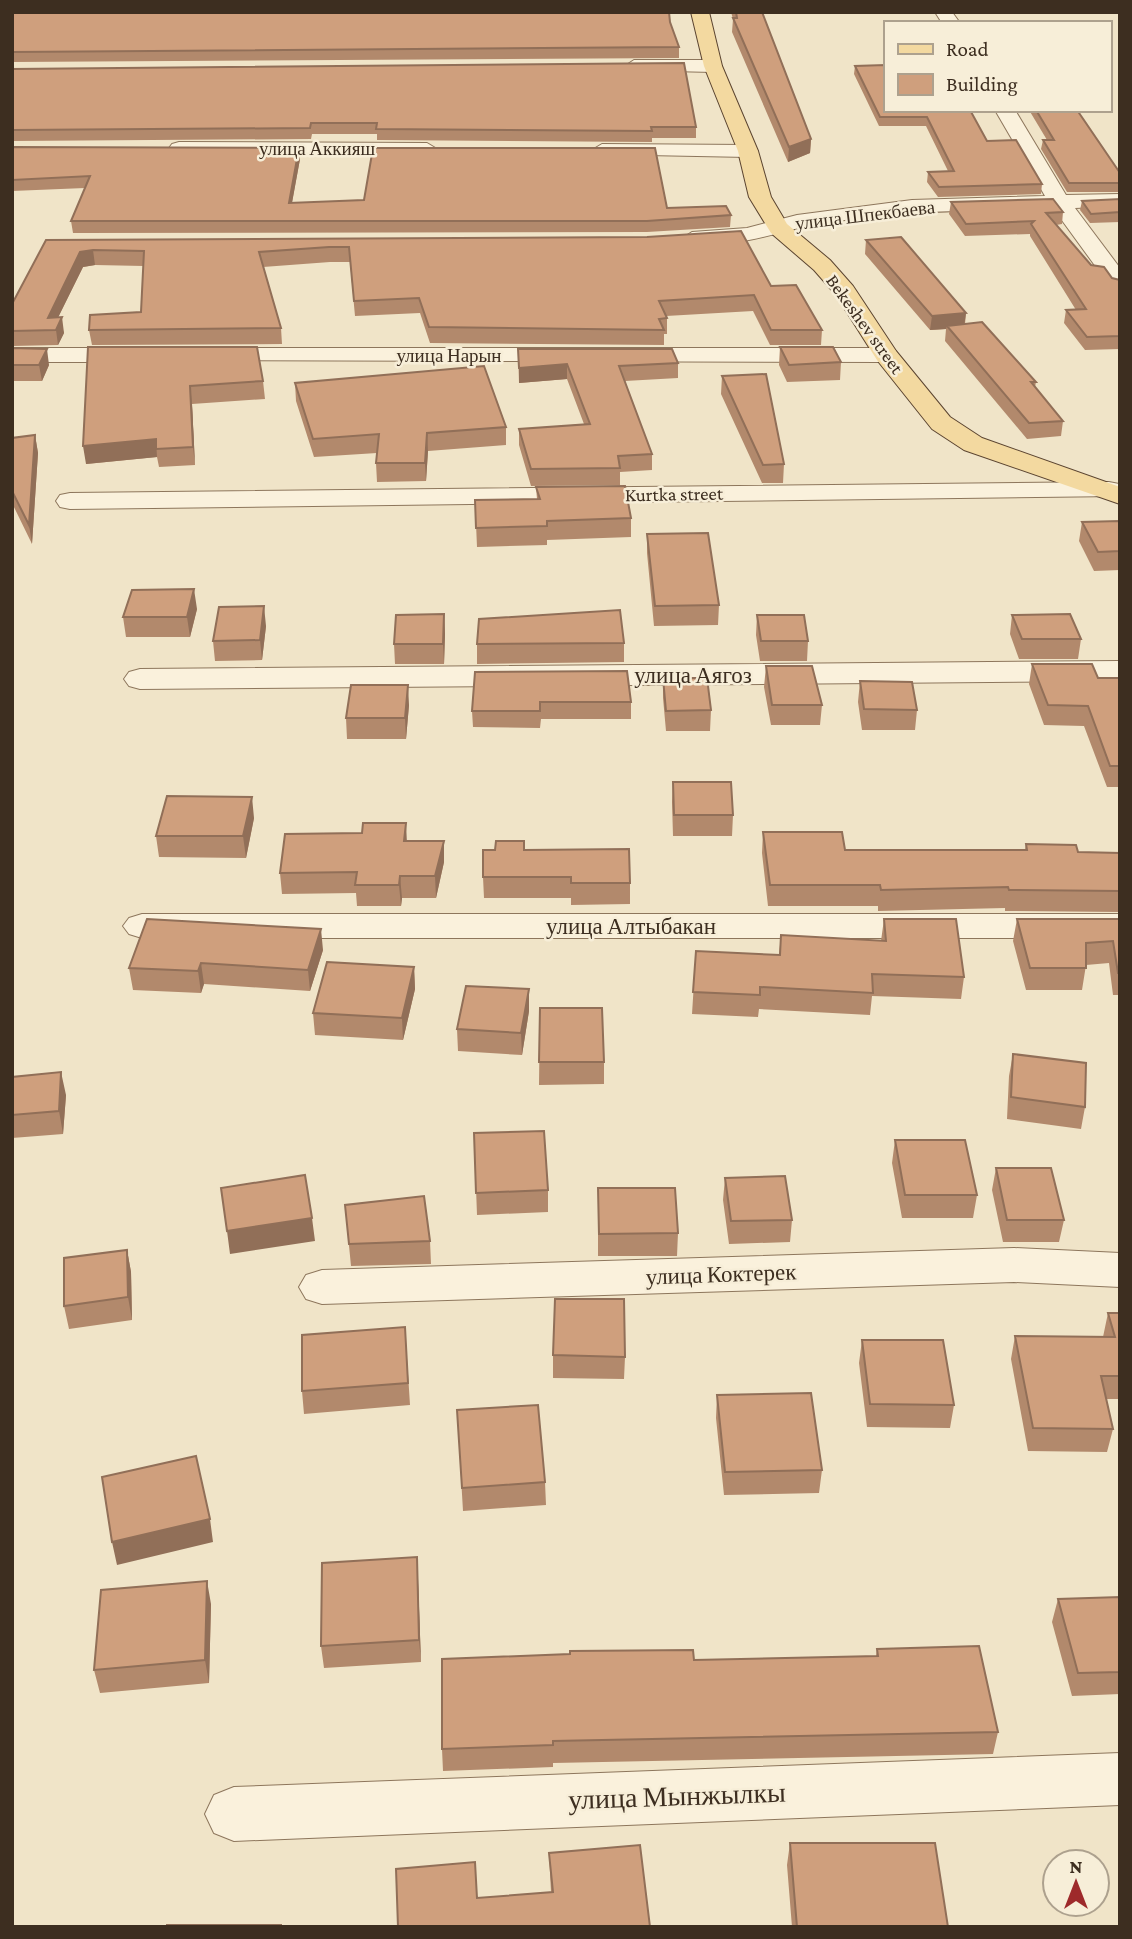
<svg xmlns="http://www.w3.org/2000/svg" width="1132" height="1939" font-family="'Crimson Pro',serif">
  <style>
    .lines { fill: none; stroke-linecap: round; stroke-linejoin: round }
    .minor-casing { stroke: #8d765c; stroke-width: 2 }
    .major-casing { stroke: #5b4430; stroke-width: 2 }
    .minor { fill: #faf1dc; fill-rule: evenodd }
    .major { fill: #f3d9a0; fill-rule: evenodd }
    .wall { fill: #b2896c }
    .shaded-wall { fill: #916f58 }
    .building { fill: #cf9f7d; stroke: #916f58; stroke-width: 2 }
    .labels { text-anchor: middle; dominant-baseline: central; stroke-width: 5; stroke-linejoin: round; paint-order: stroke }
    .far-street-label { font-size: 19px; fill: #3d2e20; stroke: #f7eed8 }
    .street-label { font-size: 23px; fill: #3d2e20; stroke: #f7eed8 }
    .near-street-label { font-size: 28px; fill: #3d2e20; stroke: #f7eed8 }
  </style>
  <rect width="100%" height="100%" fill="#f0e4c8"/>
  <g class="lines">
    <defs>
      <path id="minor" d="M935,12h17l8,11h-18z
        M634,60h79l9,6 -9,6 -85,-2 -3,-4z
        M995,110h20l51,85 54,-1v12l-45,2 45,60v23l-8,-2 -59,-81c-86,3 -174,2 -258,21 -20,5 -101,28 -114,10l11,-7 55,-4 50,-13 115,-15 133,-4z
        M179,142l248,1 10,6 -10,6 -255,-3 -3,-4 3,-4z
        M602,144l146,1 10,6 -10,6 -153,-3 -3,-4z
        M12,348h128l9,2 3,5 -3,5 -9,2h-128z
        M207,348h679l9,2 3,5 -3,5 -9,2 -688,-2 -3,-5 3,-5z
        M1109,482l10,2v12l-1049,13 -10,-2 -4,-6 4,-6 10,-2z
        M1120,661v20l-980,8 -11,-3 -5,-7 5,-7 11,-3z
        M142,914h978v24h-978l-13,-4 -6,-8 6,-8z
        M1014,1248l106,5v34l-106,-5 -692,22 -16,-5 -7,-12 7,-12 16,-5z
        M1120,1753v52l-886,36 -20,-8 -9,-19 9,-19 20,-8z"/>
      <path id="major" d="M691,12h18l13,54 36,85 13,46 16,27 43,36 23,26 43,65 54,66 32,21 138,49v17l-156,-54 -32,-21 -55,-69 -41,-65 -22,-25 -43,-37 -22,-36 -11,-46 -34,-85z"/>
    </defs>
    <use href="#minor" class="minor-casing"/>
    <use href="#major" class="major-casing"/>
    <use href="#minor" class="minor"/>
    <use href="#major" class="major"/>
  </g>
  <path class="wall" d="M12,12l658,10 9,25v11l-667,4z
    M731,12h31l49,127 -1,14 -22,9 -56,-130 1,-13z
    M855,66l115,44 17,31 55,43 -1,10 -103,3 -11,-15 1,-10 20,-1 -22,-45h-47l-25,-52z
    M12,69l684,58v11h-44v4l-275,-2v-6h-65l-1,5 -299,2z
    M1029,110h48l43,63v19h-53l-26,-43 2,-9h4z
    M12,147l287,1 1,11 -8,43 375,6 64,7 -1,12 -83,5 -574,1 -2,-12 14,-33 -73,3z
    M1120,199v23l-30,1 -10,-13 2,-9z
    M951,202l112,10 -1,12 -6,1 35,40 21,13 8,2v69l-35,1 -21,-27 2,-13h10l-46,-74v-2l-65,2 -16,-22z
    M647,237l124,49 51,44 -1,15h-51l-17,-34 -87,5 1,2v16h-3v11l-234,-2 -10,-30 -65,3 -5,-54h-20l-67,5 18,61 1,16 -190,1 -3,-15 52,-18 3,-46 -49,-1 -12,2 -25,50 6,16 -6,12 -46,1v-42l34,-64z
    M866,240l100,73 -1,11 71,58 -1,5 28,34 -2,15 -34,3 -82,-98 1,-12 -16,1 -65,-76z
    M88,347l175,34 2,18 -73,5 3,61 -36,2 -2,-10 -71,7z
    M780,347l61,15 -1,18 -53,2 -8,-17z
    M12,348l37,17 -7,16h-30z
    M518,349l160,14v15l-53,3 27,73v16l-32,2v13l-89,1 -12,-41v-16l65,-5 -17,-45 -48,4z
    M722,376l62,88 -1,19h-21l-41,-89z
    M295,383l211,44v18l-78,6 -2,30 -49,1 -1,-19 1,-10 -63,4 -18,-56z
    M35,435l3,18 -6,91 -20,-41v-65z
    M536,487l95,31v19l-84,3v5l-70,2 -2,-47 62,-1z
    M1082,522h38v48l-26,1 -15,-30z
    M647,534l72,71 -1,20 -64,1 -7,-73z
    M197,609l-7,28h-64l-3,-20z
    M444,614l1,20 -1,30h-49l-1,-20z
    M757,615l51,26 -1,20h-47l-4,-26z
    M1012,615l69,24 -3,20h-59l-9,-25z
    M266,626l-4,34 -47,1 -2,-20z
    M624,643v19l-147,2v-20z
    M1032,664l66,14h22v109h-13l-23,-61 -40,-1 -15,-41z
    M766,666l56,39 -2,20h-49l-7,-38z
    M475,672l156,30v17h-90l-1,9 -67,-1 -1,-16z
    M663,678l48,32 -1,21h-44l-3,-33z
    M860,681l57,29 -2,20h-53l-4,-28z
    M409,705l-3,34h-59l-1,-21z
    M673,782l60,33 -1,21h-59l-1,-34z
    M254,818l-8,40 -87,-1 -3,-21z
    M763,832l82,18h180l1,-6 52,8 42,1v59l-115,-1v-3l-127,3v-5h-110l-6,-53z
    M407,841h37v21l-8,36h-34l-1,8h-44l-1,-13 -74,1 -2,-21z
    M525,850l105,33v21l-59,1v-7h-87l-1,-21z
    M884,919l80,58 -3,22 -89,-3 -2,19 -111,-6 -1,8 -66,-3 4,-63 83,4 2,-20 100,6z
    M1017,919h103v76h-7l-4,-32 -23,2 -4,25h-56l-13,-49z
    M323,950l-13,41 -106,-7 -3,9 -68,-3 -4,-22z
    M414,967l1,22 -12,51 -88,-5 -2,-22z
    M540,1008l64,54v22l-65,1z
    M529,1011l-7,44 -64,-4 -1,-22z
    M1013,1054l72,53 -4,22 -74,-10 2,-43z
    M12,1077l54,18 -3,39 -51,4z
    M474,1133l74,57v22l-71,3z
    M895,1140l82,55 -4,23h-71l-10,-55z
    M996,1168l68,52 -5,22h-56l-11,-52z
    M725,1178l67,42 -2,22 -61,2 -6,-44z
    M598,1188l80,45 -1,23h-79z
    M345,1205l85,36 1,23 -80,2z
    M127,1250l4,22 1,48 -63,9 -5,-23z
    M1108,1313h12v86h-14l7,30 -6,23 -79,-1 -17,-92 4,-23 88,1z
    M405,1327l5,78 -106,9 -2,-23z
    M862,1340l92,65 -4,23 -83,-1 -8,-64z
    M553,1355l72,2 -1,22 -71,-1z
    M717,1395l105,75 -3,23 -95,2 -8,-77z
    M457,1410l88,72 1,23 -83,6z
    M417,1557l4,105 -97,6 -3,-22z
    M1120,1597v97l-48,2 -20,-74 6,-23z
    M211,1604l-2,79 -109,10 -6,-23z
    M877,1649l121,83 -5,22 -440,9v4l-110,4 -1,-22 252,-89 182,-4z
    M790,1843l158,84h-156l-5,-62z
    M549,1853l101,74 -173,-29 74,-6z"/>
  <path class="shaded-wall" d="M811,139l-1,14 -22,9 1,-15z
    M299,148l1,11 -10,55 -1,-11z
    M93,250l2,15 -12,2 -31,63 -4,-12 32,-66z
    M966,313l-2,14 -17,-1 -1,3 -16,1 2,-14z
    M62,317l2,16 -6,12 -2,-15z
    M47,349l2,16 -7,16 -3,-16z
    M567,364v15l-48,4v-15z
    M190,386l2,18 3,61 -2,-18z
    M427,433l1,18 -2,30 -1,-18z
    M35,435l3,18 -6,91 -3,-19z
    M156,439l1,18 -71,7 -3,-18z
    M194,589l3,20 -7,28 -3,-20z
    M264,606l2,20 -4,34 -2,-20z
    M444,614l1,20 -1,30 -1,-20z
    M408,685l1,20 -3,34 -1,-21z
    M252,797l2,21 -8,40 -3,-22z
    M406,823l1,21 -3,-3z
    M444,841v21l-8,36 -1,-22z
    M400,876l2,22 -1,8 -2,-21z
    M321,929l2,21 -13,41 -2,-21z
    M201,963l3,21 -3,9 -3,-22z
    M414,967l1,22 -12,51 -1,-22z
    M529,989v22l-7,44 -1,-22z
    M61,1072l5,23 -3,39 -4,-23z
    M312,1218l3,23 -85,13 -3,-23z
    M127,1250l4,22 1,48 -4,-23z
    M210,1519l3,23 -96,23 -5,-23z
    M417,1557l1,22 3,83 -2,-22z
    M207,1581l4,23 -2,79 -4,-23z"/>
  <path class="building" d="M12,12h657l1,10 9,25 -667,5z
    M736,12h26l49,127 -22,8 -56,-129h4z
    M684,63l12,64h-45l1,4 -276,-2 1,-6h-66l-1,5 -298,2v-61z
    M885,65v45h85l17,31 29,-1 26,44 -103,3 -11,-15 26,-1 -27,-54h-47l-25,-51z
    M1036,110h41l43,63v10h-51l-26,-43h11z
    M12,147l287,1 -10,55 75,-3 9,-52h282l12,60 59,-2 5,9 -84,6h-576l19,-45 -78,4z
    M1053,199l10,13 -17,1 45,52 13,2 8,11 8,2v56l-33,1 -21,-27 20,-1 -55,-85 3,-3 -68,3 -15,-22z
    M1120,199v13l-29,2 -9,-13z
    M741,231l30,55 25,-1 26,45h-51l-17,-35 -95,6 8,17 -8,1 5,11 -235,-3 -10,-29 -65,3 -5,-54h-20l-70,5 22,76 -192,2 1,-15 51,-3 3,-61 -51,-1 -13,2 -32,66 14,-1 -6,13 -44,1v-27l34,-64 601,-3z
    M901,237l65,76 -34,3 -66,-76z
    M982,322l54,60h-5l32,39 -34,2 -82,-97z
    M88,347h169l6,34 -73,5 3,61 -37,2v-10l-73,7z
    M780,347h53l8,15 -52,3z
    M12,348l35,1 -8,16h-27z
    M518,349h154l6,14 -59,3 33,88 -34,2 2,12 -89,1 -12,-40 71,-5 -23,-60 -48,4z
    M484,366l22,61 -79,6 -2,30h-49l3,-29 -66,5 -18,-56z
    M766,374l18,90 -21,1 -41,-89z
    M35,435l-6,90 -17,-34v-53z
    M625,486l6,32 -84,3v5l-71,2 -1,-28 65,-1 -4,-12z
    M1119,521l1,30 -22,1 -16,-30z
    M708,533l11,72 -64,1 -8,-72z
    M194,589l-7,28h-64l9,-27z
    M264,606l-4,34 -47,1 6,-34z
    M620,610l4,33 -147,1 2,-25z
    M444,614l-1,30h-49l2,-29z
    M1070,614l11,25h-59l-10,-24z
    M757,615h47l4,26h-47z
    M1032,664h60l6,14h22v88h-10l-22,-60 -40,-1z
    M766,666h46l10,39h-50z
    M627,671l4,31h-91v9h-68l3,-39z
    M663,678h44l4,32 -45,1z
    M860,681l52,1 5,28 -53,-1z
    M351,685h57l-3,33h-59z
    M673,782h58l2,33h-59z
    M167,796l85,1 -9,39h-87z
    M363,823h43l-2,18h40l-9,35h-35l-1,9h-44l2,-13 -77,1 5,-39 77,-1z
    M763,832h79l3,18h182l-1,-6 50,1 2,7 42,1v38l-111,-1 -1,-3 -127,3 -1,-5h-110z
    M496,841h28v9l105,-1 1,34h-59v-6h-88v-27h12z
    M147,919l174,10 -13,41 -107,-7 -3,8 -69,-3z
    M884,919h72l8,58 -92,-3 1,19 -113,-6v8l-67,-3 3,-41 84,4 1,-20 105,6z
    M1017,919h103v54h-2l-5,-32 -27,2v25h-56z
    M327,962l87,5 -12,51 -89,-5z
    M466,986l63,3 -8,44 -64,-4z
    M540,1008h62l2,54h-65z
    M1013,1054l73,9 -1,44 -74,-10z
    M61,1072l-2,39 -47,4v-38z
    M544,1131l4,59 -72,3 -2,-60z
    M895,1140h70l12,55h-72z
    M996,1168h55l13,52h-57z
    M305,1175l7,43 -85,13 -6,-43z
    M785,1176l7,44 -61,1 -6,-43z
    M598,1188h77l3,45 -79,1z
    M424,1196l6,45 -81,3 -4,-39z
    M127,1250l1,47 -64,9v-48z
    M555,1299h69l1,58 -72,-2z
    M1108,1313h12v63h-19l12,53 -80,-1 -18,-92 100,1z
    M405,1327l3,56 -106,8v-56z
    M862,1340h81l11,65 -84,-1z
    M811,1393l11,77 -97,2 -8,-77z
    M538,1405l7,77 -83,6 -5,-78z
    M196,1456l14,63 -98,23 -10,-65z
    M417,1557l2,83 -98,6 1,-83z
    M207,1581l-2,79 -111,10 7,-80z
    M1120,1597v75l-42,1 -20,-74z
    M979,1646l19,86 -445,9v4l-111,4v-90l128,-5v-3l123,-1 1,10 184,-4 -1,-7z
    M790,1843h145l13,84h-151z
    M640,1845l10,82h-252l-2,-58 79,-7 2,36 76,-6 -4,-39z
    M167,1925h114v2h-114z"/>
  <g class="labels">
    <g class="far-street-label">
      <text x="317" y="148">улица Аккияш</text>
      <text transform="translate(865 215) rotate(-7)">улица Шпекбаева</text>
      <text transform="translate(865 324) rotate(54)">Bekeshev street</text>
      <text x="449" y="355">улица Нарын</text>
      <text transform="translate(674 494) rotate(-1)">Kurtka street</text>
    </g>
    <g class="street-label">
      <text x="693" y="675">улица Аягоз</text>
      <text x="631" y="926">улица Алтыбакан</text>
      <text transform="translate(721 1274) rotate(-2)">улица Коктерек</text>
    </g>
    <g class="near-street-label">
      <text transform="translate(677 1796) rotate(-2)">улица Мынжылкы</text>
    </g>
  </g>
  <rect width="1132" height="1939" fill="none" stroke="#3d2e20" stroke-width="28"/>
  <rect x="884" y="21" width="228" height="91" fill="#f7eed8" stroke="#ada18e" stroke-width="2"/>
  <rect x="898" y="44" width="35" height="10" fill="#f3d9a0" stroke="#ada18e" stroke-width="2"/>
  <text x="946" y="56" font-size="21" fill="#3d2e20">Road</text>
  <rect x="898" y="74" width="35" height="21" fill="#cf9f7d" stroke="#ada18e" stroke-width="2"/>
  <text x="946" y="91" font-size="21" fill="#3d2e20">Building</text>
  <g transform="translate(1076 1883)"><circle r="33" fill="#f7eed8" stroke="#ada18e" stroke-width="2"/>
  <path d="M0-5L12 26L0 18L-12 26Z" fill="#9e2a2b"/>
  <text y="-10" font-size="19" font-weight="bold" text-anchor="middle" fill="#3d2e20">N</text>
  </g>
</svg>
